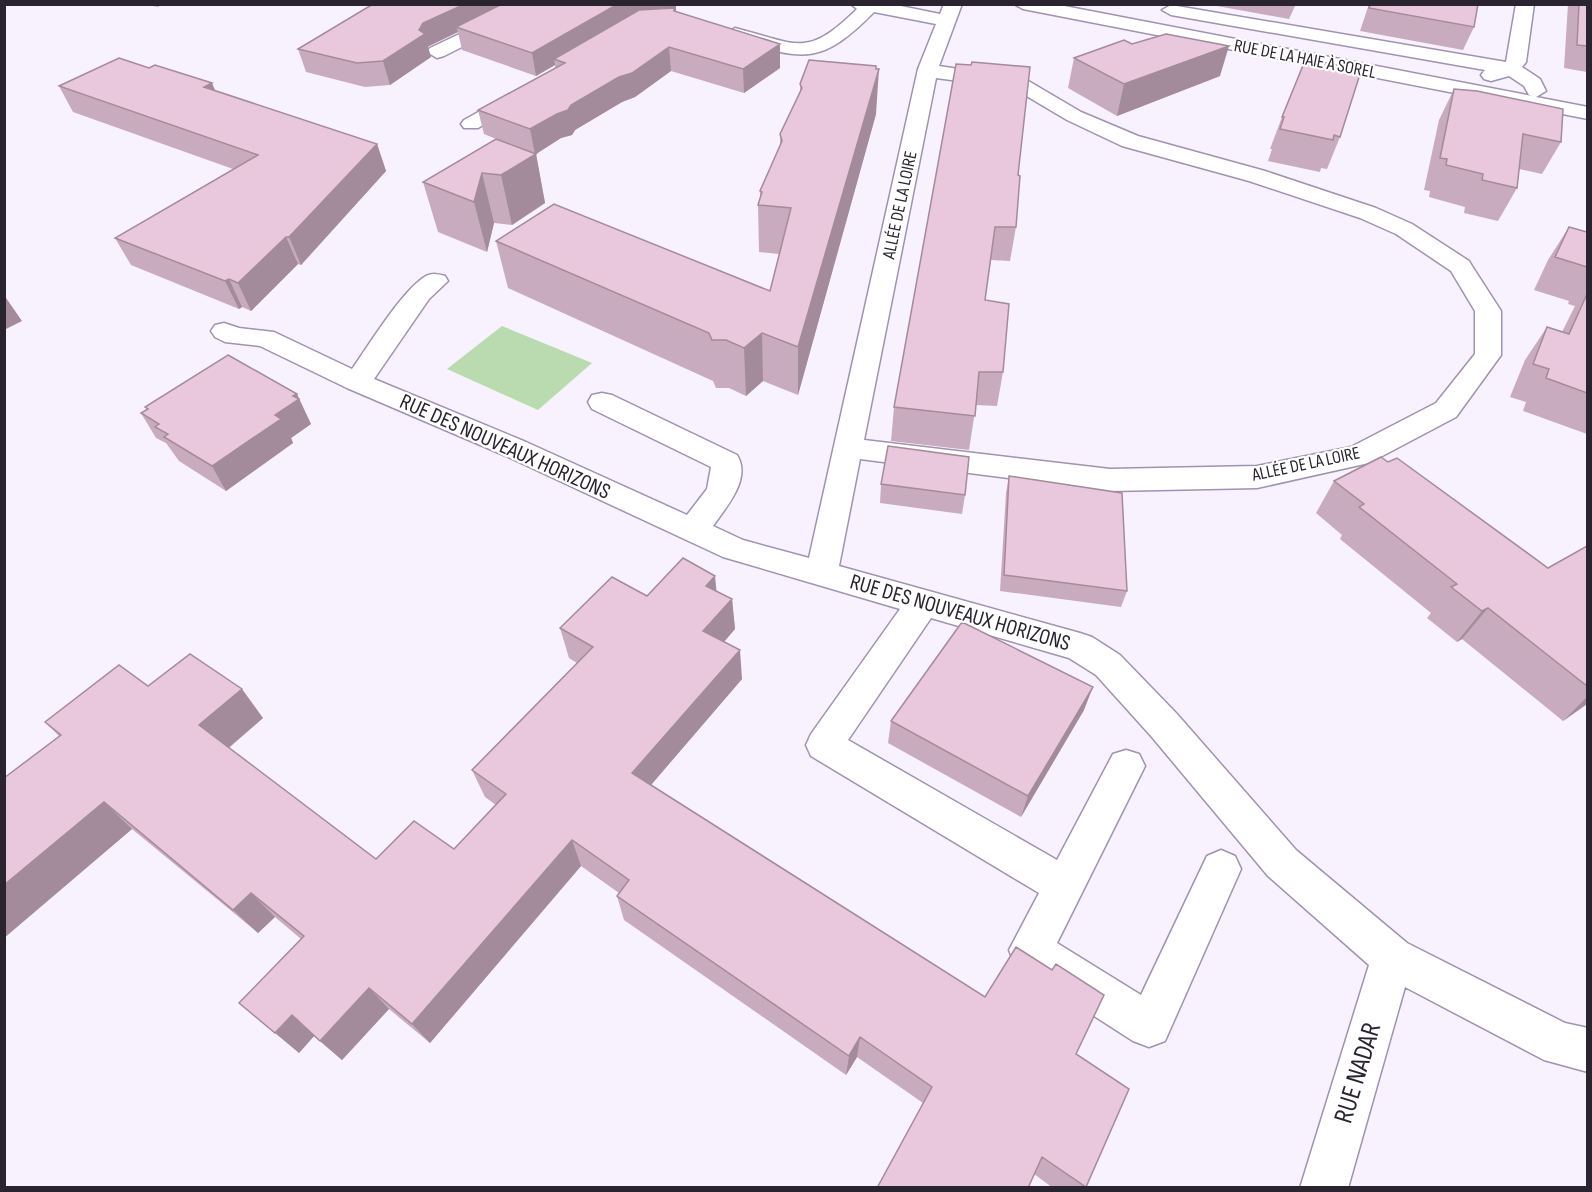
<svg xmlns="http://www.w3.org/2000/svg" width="1592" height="1192" font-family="'Sofia Sans Condensed',sans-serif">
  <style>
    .green { fill: #b9dbaf }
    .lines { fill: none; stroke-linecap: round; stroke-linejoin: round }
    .minor-casing { stroke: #a092b1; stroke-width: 3 }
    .minor { fill: #fff; fill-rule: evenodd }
    .wall { fill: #c8abbe }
    .shaded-wall { fill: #a38b9b }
    .building { fill: #e9c7dd; stroke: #a38b9b; stroke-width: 1.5 }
    .labels { text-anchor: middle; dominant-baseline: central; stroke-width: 4.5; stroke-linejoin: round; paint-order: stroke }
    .far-street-label { font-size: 18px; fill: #2a2430; stroke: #fff }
    .street-label { font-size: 22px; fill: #2a2430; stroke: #fff }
    .near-street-label { font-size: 27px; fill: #2a2430; stroke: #fff }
  </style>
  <rect width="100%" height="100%" fill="#f8f1ff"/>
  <path class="green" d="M502,326l90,37 -54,47 -91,-41z"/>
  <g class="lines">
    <defs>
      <path id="minor" d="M523,4h24l-103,52 -7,2 -10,-6 3,-4z
        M851,4h40l49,10 4,-10h18l-23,62 86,13 56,33 57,24 127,35 111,37 36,16 57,37 3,5 29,45v44l-45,62 -87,46 -112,25 -147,3 -250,-32 -21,107 241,67 12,4 28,18 57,59 119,136 111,93 158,80 23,5v44l-44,-12 -139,-73 -57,201h-48l69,-223 -101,-89 -117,-140 -55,-61 -27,-17 -138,-40 -83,122 209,120 56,-106 13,-4 13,4 6,12 -88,177 84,52 66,-139 14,-6 14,6 6,13 -76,172 -16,6 -16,-6 -118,-76 -6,-15 30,-57 -228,-137 -5,-11 5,-11 89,-125 -177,-52 -217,-101 -159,-68 -87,-42 -35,-4 -10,-5 -4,-6 4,-6 9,-2 15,5 35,4 78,37c17,-24 51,-80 74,-93 7,-3 12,-2 19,0l3,5 -19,18 -55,80 152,63 161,73 20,-26 4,-22 -119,-58 -4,-7 4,-7 10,-2 10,2 125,60c15,24 -11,52 -24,71l30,14 66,18 109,-489 18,-45 -62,-12c-57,58 -73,46 -146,26l-2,-4 9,-6c63,16 71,31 122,-19zM936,78l77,10 54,32 55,26 127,35 111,37 36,16 55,37 24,40v43l-39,49 -85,44 -94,19 -147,3 -246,-29z
        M1014,4h40l478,92 -3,-1 -5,-9 -15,-10 -18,5 -7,-2 -3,-4 4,-5 -314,-55 -9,-5 9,-5 335,57 10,-58h18l-8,58 -4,5 18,12 6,12 -10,6 52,10v12l-565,-110z
        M518,90l7,2 3,4 -3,4 -47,28h-14l-3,-4 3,-4z"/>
    </defs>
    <use href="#minor" class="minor-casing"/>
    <use href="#minor" class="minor"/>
  </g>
  <path class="wall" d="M142,4h21l-5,3z
    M373,4h303v7l104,57 -36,25 -73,-22 -36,26 -13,5 -47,28 -3,5 -11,3 -25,16 9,49 -33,22 -18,-2 -7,29 -49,-20 -15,-50 73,-43 -12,-5 -6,-24 77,-42v-3l-19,11 -74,-26 -4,-18 -29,14 -1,1 3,10 -41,28 -25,2 -59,-15 -8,-23z
    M1206,4h90l-7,15z
    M1369,4h109l-4,23 -11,23 -103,-19z
    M1568,4h19v68l-23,-4z
    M1132,44l88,32 -103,40 -49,-28 6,-30z
    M971,65l47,110 -2,52 -6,34 -19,-1 -6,40 18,72 -6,34 -21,-1 -7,45 -78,-9 3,-34z
    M876,69v45l-78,281 -35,-14 -17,15 -17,-8h-13l-3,-7 -205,-93 -12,-47 274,50 9,-37 -20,-2 -1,-47 2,-7v-7l20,-45v-12l20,-43v-7z
    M59,86l157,5 161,53 9,27 -85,94 -3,-1 -47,47 -9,-4 -3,2 -108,-44 -16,-27 118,-69 -160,-57z
    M1454,89l107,53 -19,32 -23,-5 -2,19 -19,33 -34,-8 1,-6 -36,-10 1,-6 -6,-1 15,-70z
    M1282,117l58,20 -13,32 -6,-1 -1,4 -52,-11 4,-12h-2z
    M1569,227l18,5v202l-64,-23 3,-9 -16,-5 15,-37 22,-33 15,5 13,-26 -7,-2 1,-3 -35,-11 14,-30z
    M145,407l163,11 3,6 -20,14 2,5 -67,48 -47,-30 -13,-18 -10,-5 -15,-25 6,-4z
    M1388,462l160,106 39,-22v158l-24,17 -101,-82 -5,3 -30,-24 4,-5 -91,-74 2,-4 -26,-22 18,-32z
    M1009,476l118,115 -6,16 -121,-16 6,-98z
    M881,484l84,11 -3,19 -82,-11z
    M716,591l16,8 3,30 -11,13 18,37 -91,106 334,212 91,57 10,134h-33l-19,-14 -111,-71 -66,-46 -11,18 -222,-155 -7,-24 2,-3 -38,-27 -151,177 -41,-34 -47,51 -28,-24 -15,17 2,-114 -26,-22 -17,16 -126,-104 -128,109 55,-202 -14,-14 103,-36 115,32 -34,30 147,111 78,-10 42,-44 -11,-8 -13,-27 105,-107 -8,-5 -9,-30 87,-32z
    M1084,710l-63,107 -133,-74 3,-22z"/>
  <path class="shaded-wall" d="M465,4h52l-61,23 2,5 -29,14 -1,1 3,10 -41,28 -7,-24 36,-31 4,-7z
    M618,4h58v11l-122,44 1,6 -19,11 -4,-23z
    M780,44v24l-36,25 -1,-24z
    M1229,46l-9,30 -103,40 7,-32z
    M669,47l2,24 -36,26 -13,5 -47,28 -3,5 -11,3 -25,16 9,49 -33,22 -11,-50 34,-21 -5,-25z
    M879,69l-3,45 -78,281v-48z
    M212,83l11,26 -19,-22z
    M377,144l9,27 -85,94 -12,-28z
    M482,173l12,50 -7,29 -13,-50z
    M286,237l12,27 -47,47 -13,-28z
    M229,279l13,28 -3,2 -14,-28z
    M4,295l18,26 -18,9z
    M762,333l1,48 -17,15 -2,-48z
    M297,394l14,30 -20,14 2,5 -67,48 -14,-25 63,-51 18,-19z
    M715,576l3,30 -12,-20z
    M732,599l3,30 -28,32 -4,-30z
    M1488,608l-26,31 -5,3 25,-31z
    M740,650l2,29 -104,121 -6,-27z
    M1093,687l-9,23 -63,107 7,-21z
    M242,689l21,29 -41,35 -23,-28z
    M1587,697v7l-24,17z
    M104,802l28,27 -128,109v-53z
    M572,840l9,26 -151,177 -18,-19z
    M251,893l24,24 -17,16 -25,-23z
    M369,988l20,21 -47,51 -22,-19z
    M292,1015l23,20 -16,18 -24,-20z
    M860,1037l-3,20 -11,18 3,-19z"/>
  <path class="building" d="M373,4h92l-42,19 -4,7 6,4 -42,27 -26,2 -59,-14z
    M502,4h116l-86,49 -76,-26z
    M1370,4h108l-4,23 -105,-19z
    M1579,4h8v42l-10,-1z
    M674,8v3l106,33 -37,25 -74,-22 -37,26 -13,4 -48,28 -3,5 -11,4 -27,15 -52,-19 87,-47 -11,-4 85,-49z
    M1166,34l63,12 -105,38 -50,-26 50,-18 8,4z
    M119,58l30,10 6,-3 57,18 -8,4 173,57 -88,93h-3l-48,46 -9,-4 -4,2 -110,-43 143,-83 -199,-69z
    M1306,58l55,13 -21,66 -6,-2 -1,5 -53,-11 4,-12h-2z
    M809,60l67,6v3h3l-81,278 -36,-14 -18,15 -18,-8h-14l-3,-7 -213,-92 58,-37 216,87 21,-83 -33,-3 4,-13 -2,-1 22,-50 -2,-7 22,-46 -2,-4z
    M972,62l58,5 -12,108 2,1 -4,51h-21l-10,73 24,4 -6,68h-24l-4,44 -81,-9 62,-343 15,1z
    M1454,89l23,2 86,18 -2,33 -38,-8 -6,54 -35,-8 1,-6 -37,-9 1,-6 -7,-1z
    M496,139l40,15 -35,21 -19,-2 -8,29 -51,-20z
    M1569,227l18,5v35l-32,-10z
    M1587,294v99l-41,-15 3,-9 -16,-5 14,-37 22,7z
    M228,355l69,39 -4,2 6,3 -24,16 6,4 -69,47 -48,-29 4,-3 -13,-7 4,-3 -18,-11 7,-4 -3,-2z
    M888,446l81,11 -4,38 -84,-11z
    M1381,457l7,5 9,-4 151,110 39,-22v140l-99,-78 -6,3 -31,-24 6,-3 -98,-77 5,-3 -30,-23z
    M1009,476l113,17 5,98 -123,-16z
    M683,558l32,18 -9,10 26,13 -29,32 37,19 -108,123 353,224 31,-50 36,23 4,-6 48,31 -28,59 53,35 -43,98 -44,-30 -14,31h-151l55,-101 -72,-50 -11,19 -232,-160 12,-16 -57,-40 -160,184 -43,-36 -49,53 -28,-26 -17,18 -36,-30 65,-67 -53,-43 -18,17 -129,-108 -100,83v-107l57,-43 -16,-13 74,-57 29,21 42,-32 52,35 -43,36 177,134 38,-38 40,28 52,-55 -34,-24 121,-123 -33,-19 52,-51 35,19z
    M962,622l131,65 -65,109 -137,-75z"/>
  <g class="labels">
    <g class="far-street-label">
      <text transform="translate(1305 59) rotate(11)">RUE DE LA HAIE À SOREL</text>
      <text transform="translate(900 205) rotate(-78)">ALLÉE DE LA LOIRE</text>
      <text transform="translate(1306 464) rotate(-12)">ALLÉE DE LA LOIRE</text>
    </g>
    <g class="street-label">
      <text transform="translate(505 447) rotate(24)">RUE DES NOUVEAUX HORIZONS</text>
      <text transform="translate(960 613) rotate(16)">RUE DES NOUVEAUX HORIZONS</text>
    </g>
    <g class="near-street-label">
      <text transform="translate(1358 1073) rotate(-73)">RUE NADAR</text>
    </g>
  </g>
  <rect width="1592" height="1192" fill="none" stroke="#2a2430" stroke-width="12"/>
</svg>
